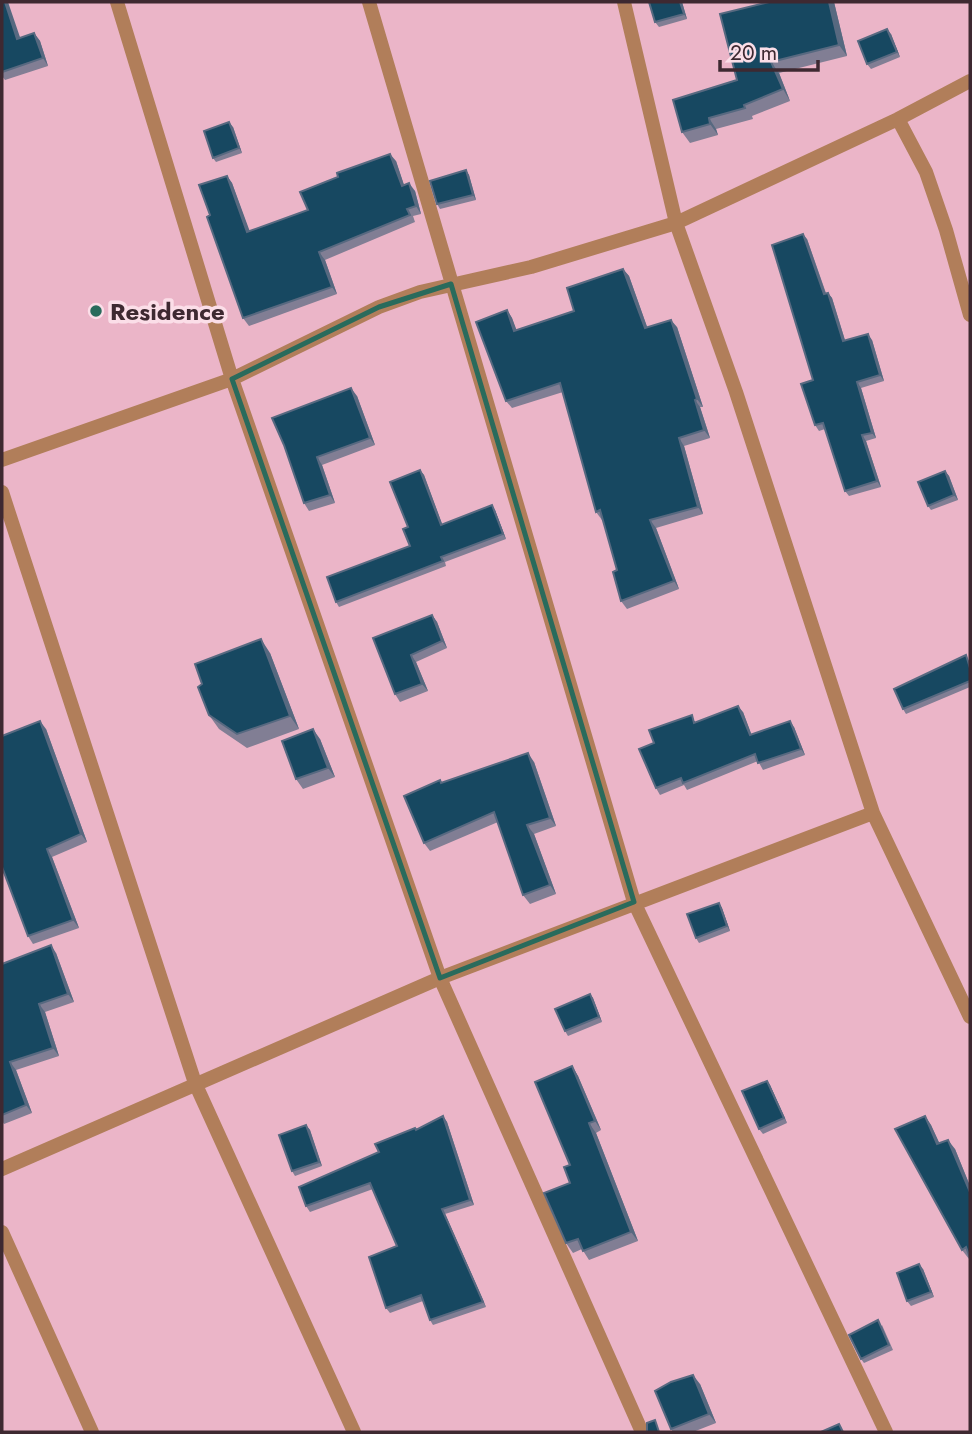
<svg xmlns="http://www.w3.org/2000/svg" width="972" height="1434" font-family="Jost,sans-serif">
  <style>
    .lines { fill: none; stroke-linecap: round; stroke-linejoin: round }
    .street { stroke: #b17e5a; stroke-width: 14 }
    .wall { fill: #817e94 }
    .shaded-wall { fill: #576980 }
    .building { fill: #174861; stroke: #576980; stroke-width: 2 }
    .marked { fill: none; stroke: #296b5c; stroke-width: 5; stroke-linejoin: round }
    .poi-dot { fill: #296b5c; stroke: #fbdee8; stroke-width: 2.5 }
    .labels { text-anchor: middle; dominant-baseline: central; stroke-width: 7; stroke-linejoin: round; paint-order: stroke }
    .poi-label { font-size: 24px; font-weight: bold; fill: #3e2931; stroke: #fbdee8; text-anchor: start }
  </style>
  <rect width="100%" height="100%" fill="#ebb5c8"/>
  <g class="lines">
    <path class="street" d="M117,2l115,377 208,599 202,454
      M369,2l265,900 252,530
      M624,2l52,221 60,169 137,421 97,204
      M898,119l28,53 20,58 24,85
      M2,460l230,-81 147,-72 41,-15 111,-25 145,-44 222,-104 72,-38
      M2,492l193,591 159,349
      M2,1169l438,-191 433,-165
      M2,1232l90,200"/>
  </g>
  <path class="wall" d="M2,2l18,36 14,-5 6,8 8,25 -43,14 -3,-4z
    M682,2l5,17 -28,8 -4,-5z
    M769,2h65l13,54 -68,17 11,28 -38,15 1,3 -37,10 2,6 -28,8 -8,-11 55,-52z
    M891,34l9,23 -29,12 -4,-5z
    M233,127l9,26 -26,9 -3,-4z
    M396,161l8,24 11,6 6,23 -8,2 2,6 -90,38 12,34 -88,32 -6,-8 -33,-103 17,-39 5,7 17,48 59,-21z
    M466,170l3,5 7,25 -36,9 -3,-5z
    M807,239l19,54h2l4,5 13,42h27l12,41 -23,7 15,50 -10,3 15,46 -32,9 -4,-5 -20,-62 -6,2 -4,-6z
    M623,269l6,7 18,51h30l26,80h-3l10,31 -26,8 19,68 -47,14 23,61 -52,20 -6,-8 -4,-31 -14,-51 -1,1 -6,-8 -33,-120 -51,16 -6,-7 1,-91 5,8 4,12 58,-19z
    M357,396l18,49 -53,20 13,38 -26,8 -5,-8 -20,-58z
    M420,470l4,5 18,49 53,-14 11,29 -61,23 1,4 -107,41 -3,-5 74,-56z
    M945,471l4,5 9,24 -27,10 -3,-4z
    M432,615l5,7 10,26 -31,14 12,29 -28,11 -5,-8 -22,-56z
    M270,653l29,76 -52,19 -28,-19 -10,-14z
    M969,660l1,4v23l-64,27 -3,-5z
    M743,712l8,22 43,-7 11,28 -42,15 -5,-9 -71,29 -3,-5 -24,10 -4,-7 -2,-45 42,-21z
    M46,729l41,113 -35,15 27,71 -46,16 -5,-8 -24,-63 -2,1v-138z
    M320,739l15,38 -32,12 -7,-10z
    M534,762l22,64 -22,8 22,60 -26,10 -7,-9 -25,-73 -68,29 -6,-8 18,-60z
    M719,903l3,5 8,23 -31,12 -3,-5z
    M56,953l18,49 -29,10 14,44 -43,14 16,43 -28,11 -2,-3v-157z
    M590,994l3,4 9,24 -34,14 -3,-5z
    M572,1066l6,10 23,54 -5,3 42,108 -49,19 -7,-11 -9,4 -7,-10 4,-60z
    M767,1081l3,4 17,38 -24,11 -4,-5z
    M443,1116l4,6 27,83 -29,9 41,93 -53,18 -3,-5 -7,-19 -33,12 -4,-5 11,-62 -24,-57 -63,23 -4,-6 73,-54 37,-22z
    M925,1116l6,9 8,18 16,6 15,37v72l-1,1 -7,-9z
    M306,1125l4,5 12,36 -27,10 -3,-5z
    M923,1269l11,28 -23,9 -4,-5z
    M882,1325l11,25 -29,13 -3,-4z
    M700,1384l16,39 -23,9h-20l-2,-3z"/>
  <path class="shaded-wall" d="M5,2h3l15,44 -6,-7z
    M680,2h2l5,17 -3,-5z
    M829,2h5l13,54 -8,-11z
    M887,29l4,5 9,23 -3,-5z
    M34,33l6,8 8,25 -5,-8z
    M771,62l8,11 11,28 -7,-12z
    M709,118l7,11 2,6 -8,-11z
    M229,122l4,5 9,26 -3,-5z
    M390,154l6,7 11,33 -5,-8z
    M466,170l3,5 7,25 -3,-5z
    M227,176l5,7 21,57 -6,-8z
    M409,183l6,8 6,23 -5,-8z
    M803,234l4,5 21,61 -4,-6z
    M319,252l6,8 12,34 -5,-7z
    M623,269l6,7 21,59 -5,-7z
    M828,293l4,5 15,49 -4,-6z
    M507,310l5,8 8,21 -6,-8z
    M671,320l6,7 26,80 -6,-8z
    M868,334l4,6 12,41 -4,-6z
    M857,382l4,6 15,50 -4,-5z
    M351,388l6,8 18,49 -5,-7z
    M695,400l5,7 10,31 -6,-8z
    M862,435l4,6 15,46 -4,-6z
    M679,438l5,8 19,68 -5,-7z
    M317,457l5,8 13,38 -5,-8z
    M420,470l4,5 20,54 -3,-4z
    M945,471l4,5 9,24 -4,-5z
    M492,505l3,5 11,29 -3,-5z
    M650,520l6,8 23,61 -5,-8z
    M432,615l5,7 10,26 -5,-7z
    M261,639l9,14 29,76 -9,-13z
    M411,655l5,7 12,29 -6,-7z
    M738,706l5,6 11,29 -4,-6z
    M40,721l6,8 41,113 -6,-8z
    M790,721l4,6 11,28 -4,-6z
    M313,729l7,10 15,38 -7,-9z
    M528,753l6,9 22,64 -6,-8z
    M527,825l7,9 22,60 -6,-9z
    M47,849l5,8 27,71 -6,-8z
    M719,903l3,5 8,23 -3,-5z
    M51,945l5,8 18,49 -6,-8z
    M590,994l3,4 9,24 -3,-5z
    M39,1004l6,8 14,44 -6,-8z
    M10,1062l6,8 16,43 -6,-8z
    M572,1066l6,10 23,54 -6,-9z
    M767,1081l3,4 17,38 -3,-5z
    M443,1116l4,6 27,83 -4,-5z
    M925,1116l6,9 13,28 -7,-9z
    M589,1123l7,10 42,108 -7,-9z
    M306,1125l4,5 12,36 -3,-4z
    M948,1140l7,9 15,37v6z
    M442,1209l3,5 41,93 -3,-5z
    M919,1264l4,5 11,28 -3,-5z
    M693,1375l7,9 16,39 -7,-9z"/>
  <path class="building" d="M2,2h3l12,37 17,-6 9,25 -41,14z
    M649,2h31l4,12 -29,8z
    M769,2h60l10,43 -68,17 12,27 -39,16 1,3 -36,10 1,6 -28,8 -9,-32 64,-20 -17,-66z
    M887,29l10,23 -30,12 -9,-23z
    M229,122l10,26 -26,10 -9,-27z
    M390,154l12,32 7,-3 7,23 -9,3 3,6 -91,37 13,35 -89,31 -36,-101 3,-2 -11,-30 28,-9 20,56 61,-22 -8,-18 38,-15 -1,-4z
    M466,170l7,25 -36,9 -7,-23z
    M803,234l21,60 4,-1 15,48 25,-7 12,41 -23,7 15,51 -10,2 15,46 -32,10 -22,-68 -8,2 -14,-41 12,-4 -41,-135z
    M623,269l22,59 26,-8 26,79 -2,1 9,30 -25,8 19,69 -48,13 24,61 -53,20 -8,-29 4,-2 -17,-60 -4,2 -36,-129 -54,18 -30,-79 31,-12 7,21 60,-20 -7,-23z
    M351,388l19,50 -53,19 13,38 -26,8 -20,-58 -12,-27z
    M420,470l21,55 51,-20 11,29 -62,23 2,4 -107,41 -9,-25 83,-31 -7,-17 5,-2 -18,-45z
    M945,471l9,24 -26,11 -10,-24z
    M432,615l10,26 -31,14 11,29 -27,10 -22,-56z
    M261,639l29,77 -53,18 -28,-19 -11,-28 4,-3 -7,-20z
    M966,655l4,13v13l-67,28 -9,-20z
    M738,706l12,29 40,-14 11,28 -43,14 -3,-9 -72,29 -2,-5 -25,10 -17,-39 15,-6 -5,-13 43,-15 2,8z
    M40,721l41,113 -34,15 26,71 -45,16 -26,-69v-131z
    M313,729l15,39 -32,11 -14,-38z
    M528,753l22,65 -23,7 23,60 -27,10 -29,-83 -70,31 -20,-47 36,-16 1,3z
    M719,903l8,23 -31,12 -9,-24z
    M51,945l17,49 -29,10 14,44 -43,14 16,43 -24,10v-151z
    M590,994l9,23 -34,14 -10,-22z
    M572,1066l23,55 -6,2 42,109 -48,19 -5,-12 -12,4 -22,-50 26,-10 -6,-16 6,-2 -35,-83z
    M767,1081l17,37 -25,11 -17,-38z
    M443,1116l27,84 -28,9 41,93 -53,18 -9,-25 -35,13 -17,-51 28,-11 -27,-63 -64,23 -7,-19 80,-35 -4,-8 40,-16 1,2z
    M925,1116l12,28 11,-4 22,52v66l-4,-11 -4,3 -67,-121z
    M306,1125l13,37 -27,9 -13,-36z
    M919,1264l12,28 -24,9 -10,-28z
    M878,1320l11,25 -28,14 -12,-24z
    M693,1375l16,39 -38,15 -16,-38 16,-9z
    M655,1420l4,12h-12v-9z
    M839,1424l4,8h-22z"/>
  <path class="marked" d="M451,284l183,618 -194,76 -208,-599 147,-72z"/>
  <circle class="poi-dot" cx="96" cy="311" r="7"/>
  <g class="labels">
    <g class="poi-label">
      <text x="110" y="311">Residence</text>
    </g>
  </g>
  <rect width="972" height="1434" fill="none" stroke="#3e2931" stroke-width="7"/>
  <path d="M720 60v10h98v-10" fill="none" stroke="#3e2931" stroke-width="3.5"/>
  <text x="730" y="60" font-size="21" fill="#3e2931" stroke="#fbdee8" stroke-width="5" paint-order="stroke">20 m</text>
</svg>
